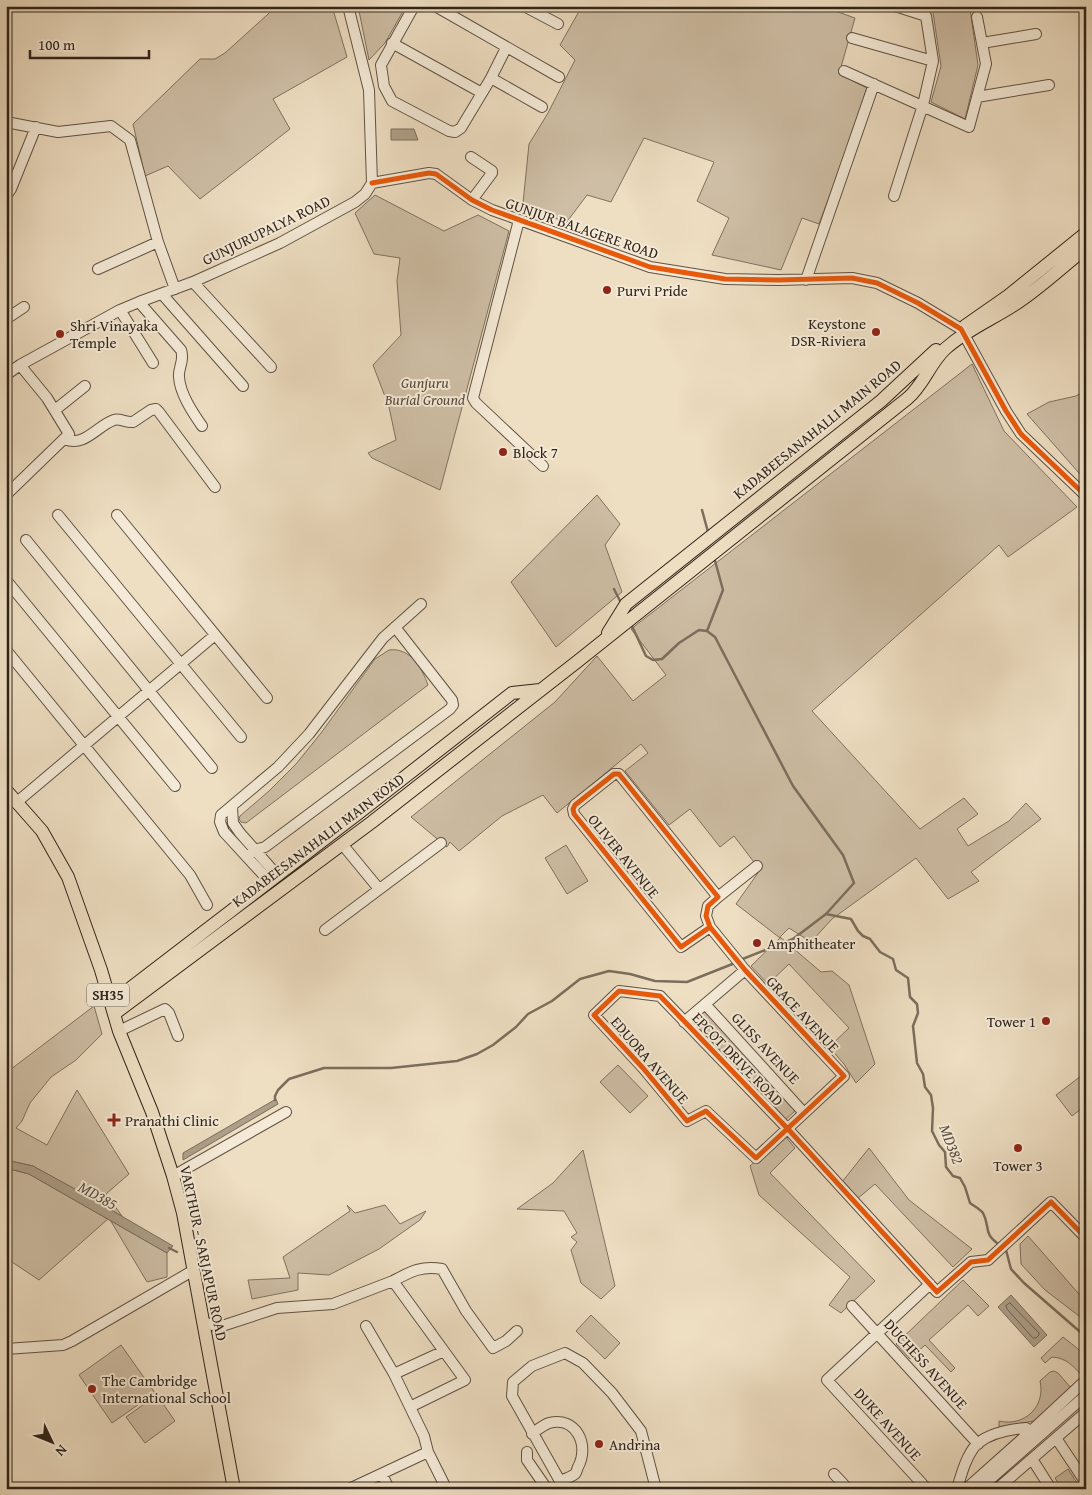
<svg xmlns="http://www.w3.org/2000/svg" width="1092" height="1495" font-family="'Gentium Book Plus',serif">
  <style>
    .green { fill: #cebea5; stroke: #7f7160 }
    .water { fill: #ad9f89; stroke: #7b6e5d }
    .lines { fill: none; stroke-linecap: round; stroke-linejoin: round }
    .shore { stroke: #6e6252; stroke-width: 1 }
    .stream { stroke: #7b6e5d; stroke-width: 2.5 }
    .minor-casing { stroke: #605244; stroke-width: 12 }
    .major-casing { stroke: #30241a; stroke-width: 14 }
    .minor { stroke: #f4ead7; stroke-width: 10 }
    .major { stroke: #eedec2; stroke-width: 12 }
    .cycleway-casing { stroke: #f4ead7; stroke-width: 8 }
    .cycleway { stroke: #e8590c; stroke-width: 5 }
    .poi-dot { fill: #8f2418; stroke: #f4ead7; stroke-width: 2 }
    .labels { text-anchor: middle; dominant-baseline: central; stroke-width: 4; stroke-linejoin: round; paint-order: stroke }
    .shield { fill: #f4ead7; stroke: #6b5f53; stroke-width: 1 }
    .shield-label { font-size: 14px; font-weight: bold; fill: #30241a }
    .street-label { font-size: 15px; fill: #30241a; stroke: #f4ead7 }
    .poi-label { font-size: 15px; fill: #30241a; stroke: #f4ead7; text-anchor: start }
    .park-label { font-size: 15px; font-style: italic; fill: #584a3d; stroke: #f4ead7 }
    .water-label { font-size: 16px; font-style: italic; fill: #5c4f41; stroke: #f4ead7 }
  </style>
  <rect width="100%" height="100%" fill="#eedec2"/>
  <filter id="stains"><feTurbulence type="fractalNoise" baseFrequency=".004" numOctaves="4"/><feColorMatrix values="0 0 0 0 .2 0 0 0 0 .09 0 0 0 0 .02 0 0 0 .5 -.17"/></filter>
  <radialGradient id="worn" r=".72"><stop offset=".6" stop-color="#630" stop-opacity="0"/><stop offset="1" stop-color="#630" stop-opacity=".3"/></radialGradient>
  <path class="green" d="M277,6h55l15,51 -74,42 17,30 -90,70 -32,-33 -23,10 -12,-52 67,-65h15l10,-6z
    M358,6h48l-21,37 -16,17z
    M582,6h239l34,12 -16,56 28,14 -24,72 -24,64 -17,-6 -21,52 -69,-15 17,-37 -32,-17 17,-39 -70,-24 -33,64 -24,-7 -21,28 -43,-20 6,-59 19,-31 27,-53 -15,-15z
    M932,6h22v2l16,1 8,56 -13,54 -34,-17 10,-36z
    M375,195l69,36 34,-16 31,16 -69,259 -68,-32 -4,-5 28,-13 -7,-33 -16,-42 28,-30 -4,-54 3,-23 -26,-4 -19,-41z
    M972,364l32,67 73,76 -69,50 -9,-12 -187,166 108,118 44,-31 14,16 -21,15 11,17 41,-25 17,-18 15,16 -70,53 8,9 -31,18 -32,-41 -84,61 -21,23 -22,-14 -9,9 41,35 11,-1 17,14 26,79 -19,19 -12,-19 -15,-17 20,-19 -60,-64 -21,20 -17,-18 29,-28 -44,-34 24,-34 -26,-34 -14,11 -30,-38 -21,16 -44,-54 23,-18 -7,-9 -84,69 -14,-18 -41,21 -43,35 -9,-9 -3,5 -36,-30 144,-115 42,-46 36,45 33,-26 -35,-46z
    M1086,390v91l-59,-67 22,-12 27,-6z
    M597,495l23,29 -15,21 17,47 -66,55 -45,-65z
    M389,650c21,-3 33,18 39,35l-182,138 -5,-1 -2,-3 1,-3 29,-25 27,-27 25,-31 54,-74z
    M566,845l22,36 -21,13 -22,-36z
    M94,1006l8,28 -26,26 -25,17 -21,26 -8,18 -6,7 31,17 30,-55 52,84 -23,20 16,22 -89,-50 -27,-6v-87z
    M705,1010l91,100 -12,11 -92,-100z
    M618,1065l30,31 -18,17 -30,-31z
    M1085,1073l1,42 -5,-6 -9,7 -16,-21z
    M784,1135l11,13 -25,25 105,108 -34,32 -12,-8 21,-28 -91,-82 -9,-29z
    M869,1148l40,52 63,49 -19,18 -78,-83 -18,15 -15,-17z
    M583,1150l32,136 -14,13 -20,-16 -10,-33 6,-8 -6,-5 6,-4 -13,-22 -47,-2 36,-26z
    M6,1168l23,6 138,79v24l-20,5 -38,-64 -70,62 -33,-22z
    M347,1205l8,8 30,-8 15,19 26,-13 -6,9 -41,29 -50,26 -31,-2v17l-46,9 -4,-19 42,-2 -7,-21 67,-46z
    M1028,1236l58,66v14l-3,3 -38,-29 -24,-26 -1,-20z
    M963,1280l26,26 -11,10 -10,-11 -39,35 26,28 -4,4 -26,-27 -15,14 -14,-15z
    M591,1315l29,28 -15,16 -29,-28z
    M1063,1337c17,14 23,14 23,37l-3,3c-10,-11 -16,-19 -31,-20l-7,6 -4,-5z
    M121,1345l34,48 -43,30 -33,-48z
    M1054,1371l4,2 13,15 -37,33 -35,6v-6c25,6 47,-14 41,-40l10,-9z
    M157,1395l18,26 -30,22 -19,-26z
    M1068,1469l13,20h-19l-7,-11z"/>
  <path class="water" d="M391,129h23l4,11h-27z
    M276,1099l2,5 -95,56v-7z
    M6,1160l27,6 42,23 98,57 -6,7 -138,-79 -23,-6z
    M1011,1295l36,40 -13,12 -36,-40z"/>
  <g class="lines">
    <path class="shore" d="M1010,1303l29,30v2l-3,3h-3l-26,-29 -1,-3z"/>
    <path class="stream" d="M702,510l6,22
      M614,589l7,14
      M631,624l15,32 7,4 9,-1 17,-16 20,-13 8,1 8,6 78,149 50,69 11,28 -28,31
      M707,631l16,-41 -9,-33
      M740,960l53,-21 33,-25 25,5 7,12 5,5 7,3 10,13 13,7 3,11 12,8 2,19 7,7 1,9 -5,13 4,37 6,11 2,13 6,8 2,13 -1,23 7,14 6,7 1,15 7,9 7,2 5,9 5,16c4,3 10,6 13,10 8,15 -1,20 17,32
      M275,1100v-4l3,-6 11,-11 35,-11h67l66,-7 20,-7 16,-9 23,-18 12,-13 24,-13 28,-22 29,-8 21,3 25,7 32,1 48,-19
      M169,1248l8,4
      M1004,1249l2,1 5,19 13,14 62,54"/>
    <defs>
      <path id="minor" d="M414,6l-33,59 3,21 8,15 57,30 6,1 6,-4 30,-50 15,-30
        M435,6l124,71
        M524,6l34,18
        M852,38l81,23
        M392,43l90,50
        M982,43l54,-9
        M844,71l125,56 17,-63 -9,-47
        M491,78l51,29
        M977,97l72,-12
        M6,122l52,10 53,-6 19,14 28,102 17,47
        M471,157l21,14v2l-20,27
        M372,183l57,-10 7,1 36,26 20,10 158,57 75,12 54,1 73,-2 25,5 41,20 43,26 45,82 15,23 65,62
        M6,196l5,-7 25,-62
        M894,196l29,-91 10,-44 -7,-45 -31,-10
        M519,220l-46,178 3,5 67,63
        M98,269l60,-27
        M806,280l68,-196
        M193,282l78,85
        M162,294l81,92
        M139,302l42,48c4,11 -3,17 -2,27 1,17 14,36 23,49
        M120,310l33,53
        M6,319l18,-12
        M6,375l14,-10 100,-55 19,-8 54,-20 87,-39 75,-41 10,-8 7,-11 -3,-93 -21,-84
        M55,410l30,-24
        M65,439c19,9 33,-14 49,-19 6,-2 12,3 19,2l18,-12 5,-1 3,3 56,75
        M6,495l63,-61 -22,-36 -27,-33
        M58,515l183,222
        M117,515l150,183
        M26,540l186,228
        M6,580l169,206
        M6,650l184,225 17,30
        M17,802l198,-167
        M232,807l1,16 7,10 37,42
        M342,844l37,45
        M247,856l8,-6 10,-3 185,-138 3,-4 -1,-5 -57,-73
        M269,881l-45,-49 -4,-10 1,-7 57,-48 31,-33 74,-96 38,-34
        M718,897l39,-31
        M710,927l-29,20 -107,-133 -1,-5 2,-4 39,-31h5l99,123 -10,9 -2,10 4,11 35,43 99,106 -88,82 -50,-47 -19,10 -44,-53 -49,-53 25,-24 41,5 127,132 150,164 34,-30 17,-2 63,-58 35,36
        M325,930l116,-87
        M705,1004l99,109
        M684,1022l61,-52
        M119,1031l46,-22 4,4 9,23
        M173,1176l113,-64
        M393,1281c17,-9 29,-16 49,-12l24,42 27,37 13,-7 11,-10
        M852,1306l126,138
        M203,1322l16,5 58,-19 56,-4 60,-23 72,99 -55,27
        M366,1326l28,48 16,33 14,29 4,16 17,34 -6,3
        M6,1349l57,-4 9,-4 122,-71
        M394,1374l50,-23
        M532,1434c5,-4 11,-9 17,-11 27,-7 41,22 29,44 -1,2 -1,5 -3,7 -4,3 -10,5 -15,7
        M1056,1438l30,45
        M527,1452v8l20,29
        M1032,1459l19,30
        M382,1474l7,15
        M834,1474l14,15
        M349,1489l79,-37
        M559,1489l1,-8 -48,-85 1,-14 19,-16 33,-13 18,10 29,30 29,38 15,58
        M927,1489l-100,-109 103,-96
        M957,1489c4,-14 10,-36 21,-46 13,-10 33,-14 48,-15l9,8
        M966,1489l65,-58 55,-51
        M979,1489l107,-94
        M997,1489l89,-77"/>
      <path id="major" d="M965,326l43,-30 78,-63
        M608,633l18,-29 255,-203 55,-51
        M6,790l36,41 26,46 33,93 18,61 33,81 21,64 10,37 51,276
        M111,1003l249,-191 152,-119 28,-3
        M114,1014l258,-192 206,-161 330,-263c16,-14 22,-35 37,-49 21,-19 46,-29 69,-44 25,-16 48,-38 72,-57"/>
    </defs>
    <use href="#minor" class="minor-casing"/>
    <use href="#major" class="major-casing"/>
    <use href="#minor" class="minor"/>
    <use href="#major" class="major"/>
    <defs>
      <path id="cycleway" d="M372,183l57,-10 7,1 36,26 20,10 158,57 75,12 54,1 73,-2 25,5 41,20 43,26 45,82 15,23 65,62
        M710,927l-29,20 -107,-133 -1,-5 2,-4 39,-31h5l99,123 -10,9 -2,10 4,11 35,43 99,106 -88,82 -50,-47 -19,10 -44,-53 -49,-53 25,-24 41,5 127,132 150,164 34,-30 17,-2 63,-58 35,36"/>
    </defs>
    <use href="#cycleway" class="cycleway-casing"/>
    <use href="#cycleway" class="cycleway"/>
  </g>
  <g class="poi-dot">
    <circle cx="607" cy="290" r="5"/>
    <circle cx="876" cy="332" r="5"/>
    <circle cx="60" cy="334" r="5"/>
    <circle cx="503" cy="452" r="5"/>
    <circle cx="757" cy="943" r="5"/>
    <circle cx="1046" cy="1021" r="5"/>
    <path d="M111.5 1112.5h5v5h5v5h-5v5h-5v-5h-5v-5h5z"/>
    <circle cx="1018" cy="1148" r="5"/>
    <circle cx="92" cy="1389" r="5"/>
    <circle cx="599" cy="1444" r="5"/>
  </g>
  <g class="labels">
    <rect class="shield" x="87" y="983.5" width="42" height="23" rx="4"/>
    <g class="shield-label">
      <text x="108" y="995">SH35</text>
    </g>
    <g class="street-label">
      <text transform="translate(582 228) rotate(19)">GUNJUR BALAGERE ROAD</text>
      <text transform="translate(266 230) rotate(-26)">GUNJURUPALYA ROAD</text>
      <text transform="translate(817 429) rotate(-39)">KADABEESANAHALLI MAIN ROAD</text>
      <text transform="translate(318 840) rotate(-37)">KADABEESANAHALLI MAIN ROAD</text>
      <text transform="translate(624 856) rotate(51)">OLIVER AVENUE</text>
      <text transform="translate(803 1014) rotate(47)">GRACE AVENUE</text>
      <text transform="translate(766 1048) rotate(47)">GLISS AVENUE</text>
      <text transform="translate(738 1059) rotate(46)">EPCOT DRIVE ROAD</text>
      <text transform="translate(650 1060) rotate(49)">EDUORA AVENUE</text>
      <text transform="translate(204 1253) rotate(78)">VARTHUR - SARJAPUR ROAD</text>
      <text transform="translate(926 1364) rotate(48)">DUCHESS AVENUE</text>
      <text transform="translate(888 1424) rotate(48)">DUKE AVENUE</text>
    </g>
    <g class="poi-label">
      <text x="617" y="290">Purvi Pride</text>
      <text x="866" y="323" text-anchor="end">Keystone<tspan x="866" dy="17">DSR-Riviera</tspan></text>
      <text x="70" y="325">Shri Vinayaka<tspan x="70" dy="17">Temple</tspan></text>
      <text x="513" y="452">Block 7</text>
      <text x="767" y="943">Amphitheater</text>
      <text x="1036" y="1021" text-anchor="end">Tower 1</text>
      <text x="125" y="1120">Pranathi Clinic</text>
      <text x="1018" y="1165" text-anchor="middle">Tower 3</text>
      <text x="102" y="1380">The Cambridge<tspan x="102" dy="17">International School</tspan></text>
      <text x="609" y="1444">Andrina</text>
    </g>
    <g class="park-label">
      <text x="425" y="382">Gunjuru<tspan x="425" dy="17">Burial Ground</tspan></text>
    </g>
    <g class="water-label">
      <text transform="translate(952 1144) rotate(69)">MD382</text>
      <text transform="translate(98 1195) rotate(29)">MD385</text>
    </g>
  </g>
  <rect width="1092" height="1495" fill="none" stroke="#eedec2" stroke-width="25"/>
  <rect x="8" y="8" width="1077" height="1480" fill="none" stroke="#30241a" stroke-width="2.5"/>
  <rect x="12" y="12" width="1067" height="1470" fill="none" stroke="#30241a"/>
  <g transform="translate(52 1442) rotate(133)" stroke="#f4ead7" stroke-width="4" paint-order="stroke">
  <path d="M0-4L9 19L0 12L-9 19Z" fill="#30241a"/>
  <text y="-8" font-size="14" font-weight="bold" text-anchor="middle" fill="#30241a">N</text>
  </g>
  <path d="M30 50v8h119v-8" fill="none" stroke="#30241a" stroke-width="2.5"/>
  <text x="38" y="50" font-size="15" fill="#30241a" stroke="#f4ead7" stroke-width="4" paint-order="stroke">100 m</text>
  <rect width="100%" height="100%" filter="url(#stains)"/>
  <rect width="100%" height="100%" fill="url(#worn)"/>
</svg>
